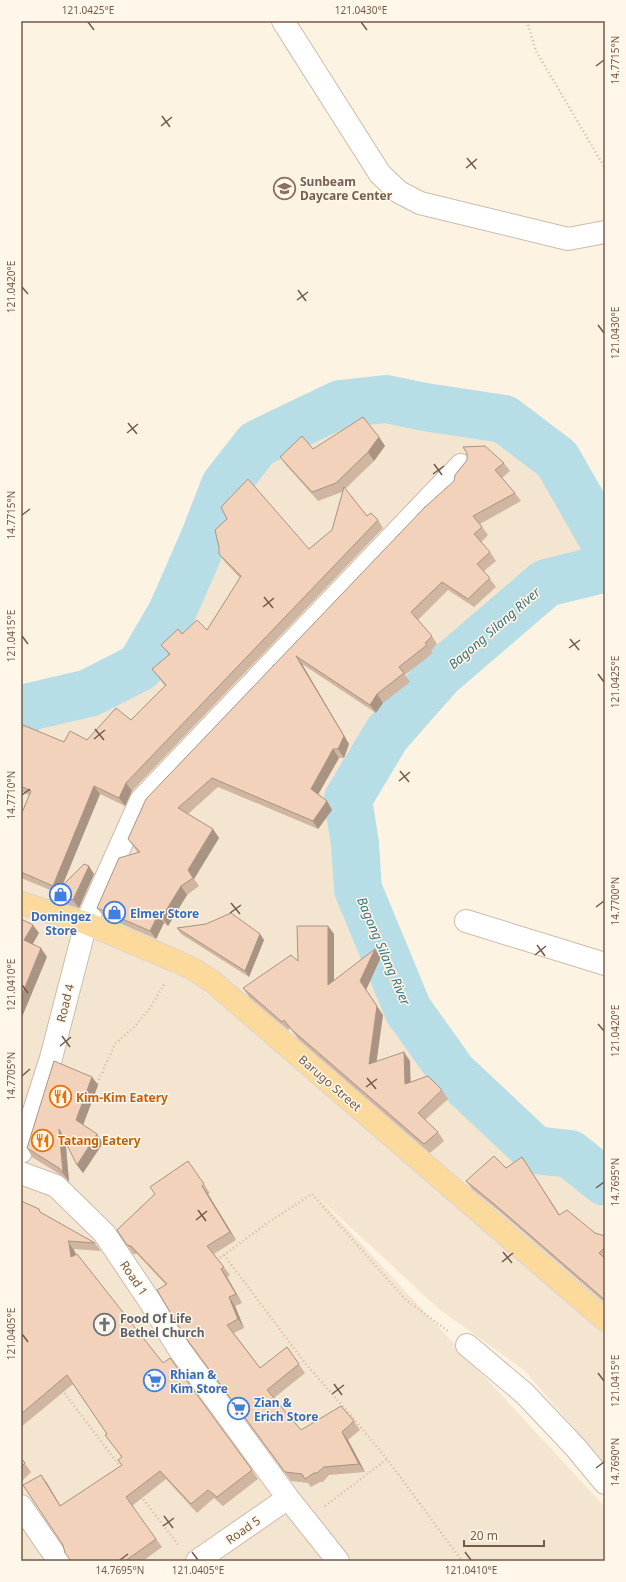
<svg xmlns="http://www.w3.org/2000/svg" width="626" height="1582" font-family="'Noto Sans',sans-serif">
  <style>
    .residential { fill: #f4e5d1 }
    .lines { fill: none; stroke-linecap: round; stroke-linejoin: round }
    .river { stroke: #b7dee6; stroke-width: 48 }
    .minor-casing { stroke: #cebbaa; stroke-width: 24 }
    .major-casing { stroke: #dbd4d0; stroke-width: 24 }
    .path { stroke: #d7b59e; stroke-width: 2.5; stroke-dasharray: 1 3; stroke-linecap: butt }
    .minor { stroke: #fff; stroke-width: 22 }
    .major { stroke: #fcda9b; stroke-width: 22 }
    .wall { fill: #d0b5a0 }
    .shaded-wall { fill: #a99382 }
    .building { fill: #f2d2ba; stroke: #a99382 }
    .ticks { fill: none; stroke: #755a49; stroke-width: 1.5 }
    .labels { text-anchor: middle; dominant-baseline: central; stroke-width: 3; stroke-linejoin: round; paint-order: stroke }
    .education-label { font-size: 12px; font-weight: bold; fill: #785e54; stroke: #fff7e9; text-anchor: start }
    .shop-label { font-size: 12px; font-weight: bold; fill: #366cbe; stroke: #fff7e9; text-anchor: start }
    .street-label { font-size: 12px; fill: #755a49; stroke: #fff7e9 }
    .food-label { font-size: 12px; font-weight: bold; fill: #c56008; stroke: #fff7e9; text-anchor: start }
    .worship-label { font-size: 12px; font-weight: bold; fill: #5b616d; stroke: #fff7e9; text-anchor: start }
    .water-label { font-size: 13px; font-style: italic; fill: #3f7582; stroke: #fff7e9 }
    .neatline { fill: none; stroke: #755a49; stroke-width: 1.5 }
    .ticks-label { font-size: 10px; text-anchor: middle; fill: #755a49 }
  </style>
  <rect width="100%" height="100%" fill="#fcf3e3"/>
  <path class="residential" d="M386,399l118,20 76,81 23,69 -163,105 -92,125 60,211 197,201v253l-81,-94 -85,-61 -120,-111 286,309v54h-584v-847l8,-7 60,-14 51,-26 32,-55 32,-73 21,-54 32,-41 83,-40z"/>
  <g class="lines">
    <path class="river" d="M21,714l8,-7 60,-14 51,-26 32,-55 32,-73 21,-54 32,-41 83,-40 46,-5 39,8 79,12 53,40 48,84 -2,26 -57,14 -106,91 -53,60 -39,65 7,45 3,45 50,121 45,63 82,77 35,4 35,28"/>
    <defs>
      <path id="minor" d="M283,21l97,153 19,18 21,11 148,36 37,-7
        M466,921l139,43
        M21,1152l30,-94 35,-135 55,-123 320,-335
        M21,1173l35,13 48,47 47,70 28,46 109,149 50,63
        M467,1345l58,49 51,54 29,35
        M21,1506l38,55
        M197,1561l91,-63"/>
      <path id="major" d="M21,903l65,20 92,39 15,7 20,13 392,338"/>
    </defs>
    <use href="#minor" class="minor-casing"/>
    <use href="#major" class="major-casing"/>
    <path class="path" d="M527,21l9,30 69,117
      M94,1082l3,2 18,-40 21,-19 14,-17 15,-25
      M224,1255l81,108 49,56 33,40 75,102
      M217,1260l49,-36 46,-30 94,106 42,31
      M62,1390l60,79
      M141,1496l38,50
      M325,1506l62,-47"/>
    <use href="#minor" class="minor"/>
    <use href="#major" class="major"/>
  </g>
  <path class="wall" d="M379,437l6,9 -11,15 -29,28 22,27 11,4 5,8 -251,263 -7,15 -25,-12 -38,91 32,-11 -15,34 -20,-6 -5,-8 1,-2 -34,-14v-63l8,-20 -8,-4v-60l43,11 23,-2 44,-20 34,-34 -13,-17 17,-14 -8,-10 21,-11 25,-4 33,-52 -15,-16 -6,-8 90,-5 23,-19 11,-39 -1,1 -24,9 -32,-36 -6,-8 33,-8z
    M504,463l6,8 -8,7 13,15 6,8 -41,23 8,11 -7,7 9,10 6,9 -12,10 12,16 -22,20 -26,-17 -30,30 14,16 5,8 -6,7 2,2 -28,22 5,7 -27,21 -7,10 -74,-49 47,80 -5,14h-5l-21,37 9,6 5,9 -14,19 -100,-42 -30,27 25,15 6,9 -25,41 5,7 -12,9 -19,31 -4,-3 -8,16 -53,-23 -6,-8 41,-55 -10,-14 297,-332z
    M206,924l54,10 4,6 -15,37 -68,-43 -4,-6z
    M328,926l6,8v47l41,-32 6,8 -15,33 17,25 -7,47 34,-1v21l32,8 6,9 -23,21 13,12 6,9 -14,12 -132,-114 -8,-11 -2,2 -39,-33 -6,-9 55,-27z
    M92,1077l6,8 -15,40 14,9 6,9 -20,30 -6,-8 -11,-23 3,40 -5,-5 -32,-20 -5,-9z
    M522,1157l38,58 35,18 10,3v67l-106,-92 -27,-22 -6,-8 40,-13z
    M188,1161l22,32 -2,1 28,46 -22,14 16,21 -3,2 15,26 -7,3 9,22 -10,5 26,35 27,-21 18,26 -31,25 27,32 53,-9 6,9 -12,10 17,32 -36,3 -6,7h-3l-9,5 -3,-4 -17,-2 -102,-139 -23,-57 -29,-31h-4l-16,-24 38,-36z
    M21,1201l18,8 2,4 54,30 6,8 -27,-2 1,3 1,2 87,109 89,107 6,9 -35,27 -9,-8 -17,15 -31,-34 -34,27 30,41 -19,14h-72l-6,-8 -24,-78 19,31 62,-41 -4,-5 4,-3 -17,-22 2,-1 -34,-50 -52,43z
    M21,1458l10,14 -10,10z"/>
  <path class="shaded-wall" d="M379,437l6,9 -11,15 -6,-9z
    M296,656l6,8 47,80 -5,14 -6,-9z
    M377,694l6,9 -7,10 -6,-8z
    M333,749l6,9 -23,40 -5,-9z
    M126,783l6,8 -7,15 -6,-8z
    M94,786l6,8 -41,100 -6,-8z
    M327,801l5,9 -14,19 -5,-8z
    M213,829l6,9 -25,41 5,7 -11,-16z
    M89,866l5,8 -15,34 -6,-8z
    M181,886l6,9 -19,31 -6,-9z
    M158,915l6,8 -8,16 -6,-8z
    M33,925l6,8 -9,16 -6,-9z
    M328,926l6,8v60l-6,-9z
    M260,934l4,6 -15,37 -4,-6z
    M41,948l6,9 -25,60 -1,2v-22z
    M375,949l6,8 -15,33 17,25 -8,58 -6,-9 -9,-83z
    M404,1052l6,9 1,32 -6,-9z
    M92,1077l6,8 -16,43 -6,-8z
    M59,1129l6,9 4,44 -6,-9z
    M97,1134l6,9 -20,30 -6,-8z
    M202,1186l6,8 28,46 -6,-8z
    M69,1243l6,9 2,14 -6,-9z
    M221,1269l6,8 15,26 -6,-9z
    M229,1297l6,9 9,22 -6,-9z
    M342,1432l6,8 17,32 -6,-8z
    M41,1475l6,8 19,32 -6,-9z"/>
  <path class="building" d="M363,417l16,20 -11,15 -32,31 -24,9 -32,-35 22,-21 11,13z
    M485,446l19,17 -9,7 20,23 -42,23 9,11 -8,7 16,18 -13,12 13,14 -22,21 -26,-17 -31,30 21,24 -7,7 2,2 -28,22 5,6 -27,21 -7,11 -74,-49 48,80 -6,13h-5l-22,40 16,12 -14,20 -101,-43 -34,30 35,21 -25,41 5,8 -12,8 -19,31 -4,-2 -8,16 -53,-23 22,-50 21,-6 -12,-13 18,-40 279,-292 29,-26 1,-6 12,-15v-7l-4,-6z
    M248,479l61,70 23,-19 12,-43 23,29 4,-3 7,7 -252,263 -7,15 -25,-12 -41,100 -32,-14v-57l10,-24 -10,-5v-55l2,-6 41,17 6,-11 17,9 29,-32 15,12 35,-35 -14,-16 18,-15 -9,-9 17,-16 4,5 15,-14 10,10 34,-54 -22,-22v-7l-4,-17 12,-11 -6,-12z
    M84,864l5,2 -16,34 -19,-6z
    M231,913l29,21 -15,37 -68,-43 29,-4z
    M21,919l12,6 -9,15 17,8 -20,49z
    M297,926h31v59l47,-36 -15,32 17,25 -8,58 35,-12 1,32 23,-8 14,14 -24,23 20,19 -14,12 -132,-114 -8,-10 -2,2 -39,-34 48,-33 7,6z
    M54,1061l38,16 -16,43 21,14 -20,31 -18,-36 4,44 -4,-5 -32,-20z
    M494,1156l12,12 16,-11 37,58 8,-5 28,23 10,3v11l-6,6 6,6v41l-112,-97 -27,-22z
    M188,1161l16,23 -2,2 28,46 -23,14 17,21 -3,2 15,25 -7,3 9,22 -11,6 33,43 27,-21 12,17 -32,26 34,40 40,-24 13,15 -12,11 17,32 -35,3 -7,6h-3l-9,6 -3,-5 -17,-2 -102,-138 -26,-44 10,-6 -36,-38 -4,-1 -10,-15 38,-36 -5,-7z
    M21,1201l18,8 1,3 55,31 -27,-2 1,2 2,14 6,-3 86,109 7,-5 82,112 -35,27 -9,-7 -17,14 -31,-33 -34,26 30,42 -31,22h-54l-6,-8 -2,-8 -40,-60 18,-10 19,31 62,-41 -4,-5 4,-3 -17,-22 2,-1 -40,-59 -46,39z
    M21,1458l4,5 -4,4z"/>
  <path class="ticks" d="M88,22l6,8M361,22l6,8M596,66l8,-6M162,116l8,11M161,126l11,-9M467,158l9,11M466,168l11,-9M22,287l6,7M298,290l8,11M297,300l11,-8M598,325l6,8M128,423l9,11M127,433l11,-9M434,464l8,11M433,474l11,-8M22,515l8,-6M264,597l9,11M263,607l11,-9M22,636l6,8M570,639l9,11M569,648l11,-8M598,674l6,8M95,729l9,11M94,739l11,-9M400,771l9,11M399,781l11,-9M22,795l8,-6M231,903l9,11M596,907l8,-6M230,913l11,-8M537,945l8,11M535,955l11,-9M22,985l6,8M598,1024l6,7M62,1036l8,11M60,1046l11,-9M22,1076l8,-7M367,1078l9,11M366,1087l11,-8M596,1188l8,-6M198,1210l8,11M196,1220l11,-9M503,1252l9,11M502,1262l11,-9M22,1334l6,8M598,1373l6,8M334,1384l8,11M332,1394l12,-9M596,1468l8,-6M164,1516l9,12M163,1526l11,-8M192,1552l6,8M465,1552l6,8M120,1560l8,-6"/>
  <defs>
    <symbol id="school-ring" viewBox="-11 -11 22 22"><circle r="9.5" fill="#fff7e9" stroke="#8d6e63" stroke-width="1.5"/><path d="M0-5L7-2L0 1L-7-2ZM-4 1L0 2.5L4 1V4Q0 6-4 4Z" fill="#8d6e63"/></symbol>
    <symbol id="shop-ring" viewBox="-11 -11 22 22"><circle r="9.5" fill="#fff7e9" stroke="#3f7fe0" stroke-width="1.5"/><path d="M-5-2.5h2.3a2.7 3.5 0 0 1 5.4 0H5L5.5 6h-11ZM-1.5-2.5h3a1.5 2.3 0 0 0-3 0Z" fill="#3f7fe0"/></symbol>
    <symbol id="restaurant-ring" viewBox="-11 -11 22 22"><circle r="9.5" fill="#fff7e9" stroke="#e8710a" stroke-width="1.5"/><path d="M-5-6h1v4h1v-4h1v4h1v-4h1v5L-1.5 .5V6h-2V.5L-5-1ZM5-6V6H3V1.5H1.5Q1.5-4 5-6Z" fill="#e8710a"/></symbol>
    <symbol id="church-ring" viewBox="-11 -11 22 22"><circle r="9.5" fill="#fff7e9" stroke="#6b7280" stroke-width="1.5"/><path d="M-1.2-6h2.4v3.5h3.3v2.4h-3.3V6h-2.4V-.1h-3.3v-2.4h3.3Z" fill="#6b7280"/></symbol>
    <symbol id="supermarket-ring" viewBox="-11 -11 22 22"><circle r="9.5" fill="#fff7e9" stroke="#3f7fe0" stroke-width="1.5"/><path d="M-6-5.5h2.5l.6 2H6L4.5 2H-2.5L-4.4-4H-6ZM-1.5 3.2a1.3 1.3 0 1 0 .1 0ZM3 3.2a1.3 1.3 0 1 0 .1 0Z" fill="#3f7fe0"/></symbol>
  </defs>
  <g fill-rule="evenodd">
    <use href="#school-ring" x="272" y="176" width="25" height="25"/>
    <use href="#shop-ring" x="48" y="882" width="25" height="25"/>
    <use href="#shop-ring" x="102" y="900" width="25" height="25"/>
    <use href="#restaurant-ring" x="48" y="1084" width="25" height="25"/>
    <use href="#restaurant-ring" x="30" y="1128" width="25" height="25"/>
    <use href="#church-ring" x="92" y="1312" width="25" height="25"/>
    <use href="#supermarket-ring" x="142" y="1368" width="25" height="25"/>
    <use href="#supermarket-ring" x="226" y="1396" width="25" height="25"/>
  </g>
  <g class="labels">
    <g class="education-label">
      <text x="300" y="181">Sunbeam<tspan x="300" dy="14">Daycare Center</tspan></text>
    </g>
    <g class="shop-label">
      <text x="130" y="913">Elmer Store</text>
      <text x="61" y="916" text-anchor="middle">Domingez<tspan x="61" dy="14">Store</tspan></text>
      <text x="170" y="1374">Rhian &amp;<tspan x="170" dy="14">Kim Store</tspan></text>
      <text x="254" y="1402">Zian &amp;<tspan x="254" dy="14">Erich Store</tspan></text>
    </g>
    <g class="street-label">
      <text transform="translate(65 1003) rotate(-76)">Road 4</text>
      <text transform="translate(330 1083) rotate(41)">Barugo Street</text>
      <text transform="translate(134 1278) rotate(56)">Road 1</text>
      <text transform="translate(243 1530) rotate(-35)">Road 5</text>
    </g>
    <g class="food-label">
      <text x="76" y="1097">Kim-Kim Eatery</text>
      <text x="58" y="1140">Tatang Eatery</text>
    </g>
    <g class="worship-label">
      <text x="120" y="1318">Food Of Life<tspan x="120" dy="14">Bethel Church</tspan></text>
    </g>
    <g class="water-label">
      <text transform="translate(494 628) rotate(-41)">Bagong Silang River</text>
      <text transform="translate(384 951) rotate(67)">Bagong Silang River</text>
    </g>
  </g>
  <rect width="626" height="1582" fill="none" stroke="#fff7e9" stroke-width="44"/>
  <path d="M464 1540v6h80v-6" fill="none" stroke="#755a49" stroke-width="2"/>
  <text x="470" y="1540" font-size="12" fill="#755a49" stroke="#fff7e9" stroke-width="3" paint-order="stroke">20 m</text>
  <rect x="22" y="22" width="582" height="1538" class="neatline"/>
  <g class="ticks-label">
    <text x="88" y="14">121.0425°E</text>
    <text x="361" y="14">121.0430°E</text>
    <text transform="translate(615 60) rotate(-90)" y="4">14.7715°N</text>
    <text transform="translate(11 287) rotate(-90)" y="4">121.0420°E</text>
    <text transform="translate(615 333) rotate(-90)" y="4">121.0430°E</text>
    <text transform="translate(11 515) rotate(-90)" y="4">14.7715°N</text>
    <text transform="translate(11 636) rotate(-90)" y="4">121.0415°E</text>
    <text transform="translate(615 682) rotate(-90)" y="4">121.0425°E</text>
    <text transform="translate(11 795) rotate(-90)" y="4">14.7710°N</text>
    <text transform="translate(615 901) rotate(-90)" y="4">14.7700°N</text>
    <text transform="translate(11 985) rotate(-90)" y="4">121.0410°E</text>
    <text transform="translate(615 1031) rotate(-90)" y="4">121.0420°E</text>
    <text transform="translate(11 1076) rotate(-90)" y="4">14.7705°N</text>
    <text transform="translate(615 1182) rotate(-90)" y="4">14.7695°N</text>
    <text transform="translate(11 1334) rotate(-90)" y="4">121.0405°E</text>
    <text transform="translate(615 1381) rotate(-90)" y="4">121.0415°E</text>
    <text transform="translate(615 1462) rotate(-90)" y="4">14.7690°N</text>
    <text x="120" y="1574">14.7695°N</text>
    <text x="198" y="1574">121.0405°E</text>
    <text x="471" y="1574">121.0410°E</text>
  </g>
</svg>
